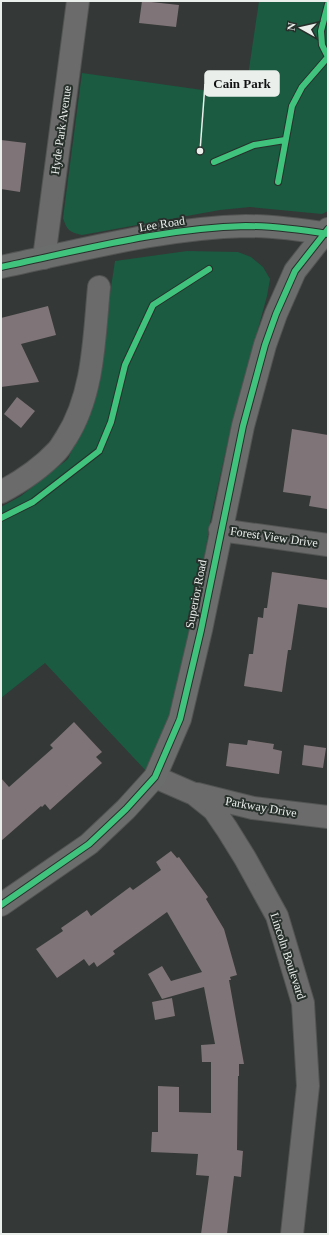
<svg xmlns="http://www.w3.org/2000/svg" width="329" height="1235" font-family="Georgia,serif">
  <style>
    .green { fill: #1a5b42 }
    .building { fill: #7f7477 }
    .lines { fill: none; stroke-linecap: round; stroke-linejoin: round }
    .street-casing { stroke: #525453; stroke-width: 24 }
    .secondary-casing { stroke: #525453; stroke-width: 24 }
    .street { stroke: #6a6b6a; stroke-width: 22 }
    .secondary { stroke: #6b6d6c; stroke-width: 22 }
    .cycleway-casing { stroke: #28302c; stroke-width: 8 }
    .cycleway { stroke: #40c37c; stroke-width: 6 }
    .labels { text-anchor: middle; dominant-baseline: central; stroke-width: 4; stroke-linejoin: round; paint-order: stroke }
    .street-label { font-size: 12px; fill: #eaefec; stroke: #28302c }
    .leader { fill: none; stroke: #eaefec; stroke-width: 1.5 }
    .callout-dot { fill: #eaefec; stroke: #28302c; stroke-width: 1.5 }
    .callout { fill: #eaefec; stroke: #eaefec; stroke-width: 1.5 }
    .callout-label { font-size: 13px; text-anchor: middle; font-weight: bold; fill: #111 }
  </style>
  <rect width="100%" height="100%" fill="#343836"/>
  <path class="green" d="M259,1h69v210l-6,3 -72,-7 -30,3 -138,25c-12,-3 -15,-4 -19,-17l19,-145 163,23z
    M187,251l51,1 13,5 12,10 7,12 -3,17 -36,131 -20,90 -19,113 -22,90 -23,52 -102,-109 -44,35v-191l20,-11 47,-37 26,-61 21,-137z"/>
  <path class="building" d="M142,1l37,4 -3,22 -37,-4z
    M1,140l25,3 -6,49 -19,-3z
    M48,306l8,29 -35,9 18,38 -38,5v-69z
    M17,397l18,14 -14,17 -17,-14z
    M292,429l36,6v65l-1,9 -18,-3 2,-10 -28,-4z
    M272,572l56,8v28l-30,-4 -7,46h-3l-6,42 -38,-6 5,-32h4l5,-37 5,1 1,-10h3z
    M74,722l28,30 -6,5 6,6 -52,47 -5,-6 -3,3 -1,-1 -40,35v-63l8,9 44,-39 -3,-3z
    M248,740l26,4 -1,5 9,2 -3,23 -53,-8 3,-23 18,2z
    M304,745l22,3 -3,20 -21,-3z
    M171,851l6,7 2,-1 29,40 -2,2 18,30 13,46 -7,2 1,3h-2l15,84h-5v12h-1l-1,74 6,1 -2,26 -7,-1 -7,58h-26l8,-58 -13,-1 2,-21 -47,-2 1,-20h6v-46l21,1v25l32,1v-51h-9l-1,-17 14,-1 -11,-57 -42,12 -14,-25 14,-8 9,15 31,-9 -35,-60 -54,39 2,3 -18,13 -3,-5 -5,4 -5,-7 -27,19 -21,-29 27,-18 -2,-3 26,-18 4,6 39,-29 3,3 28,-20 -5,-8z
    M172,998l3,18 -20,4 -3,-18z"/>
  <g class="lines">
    <defs>
      <path id="street" d="M44,258l34,-257
        M1,492c21,-11 40,-24 56,-41 4,-4 6,-9 9,-13 28,-44 28,-100 33,-151
        M220,530l108,15
        M155,777l39,17 20,16 13,19 18,29 32,58 26,87 5,83 -16,148
        M197,794l56,14 75,9"/>
      <path id="secondary" d="M1,267c81,-17 162,-39 245,-41 25,0 57,4 82,8
        M1,905l88,-61 37,-35 29,-32 25,-58 21,-89 42,-204 22,-81 11,-31 19,-43 33,-42"/>
    </defs>
    <use href="#street" class="street-casing"/>
    <use href="#secondary" class="secondary-casing"/>
    <use href="#street" class="street"/>
    <use href="#secondary" class="secondary"/>
    <defs>
      <path id="cycleway" d="M328,4l-7,27 1,14 6,12
        M214,162l40,-17 31,-5
        M278,182l14,-76 10,-19 26,-30
        M1,267c81,-17 162,-39 245,-41 25,0 57,4 82,8
        M1,518l32,-16 66,-51 12,-29 14,-57 28,-60 56,-36
        M1,905l88,-61 37,-35 29,-32 25,-58 21,-89 42,-204 22,-81 11,-31 19,-43 33,-42"/>
    </defs>
    <use href="#cycleway" class="cycleway-casing"/>
    <use href="#cycleway" class="cycleway"/>
  </g>
  <g class="labels">
    <g class="street-label">
      <text transform="translate(61 130) rotate(-82)">Hyde Park Avenue</text>
      <text transform="translate(162 224) rotate(-9)">Lee Road</text>
      <text transform="translate(274 537) rotate(8)">Forest View Drive</text>
      <text transform="translate(196 594) rotate(-79)">Superior Road</text>
      <text transform="translate(261 807) rotate(10)">Parkway Drive</text>
      <text transform="translate(288 956) rotate(72)">Lincoln Boulevard</text>
    </g>
  </g>
  <path class="leader" d="M200 151L205 84"/>
  <circle class="callout-dot" cx="200" cy="151" r="4"/>
  <rect class="callout" x="205" y="71" width="74" height="25" rx="4"/>
  <g class="callout-label">
    <text x="242" y="88">Cain Park</text>
  </g>
  <rect width="329" height="1235" fill="none" stroke="#eaefec" stroke-width="4"/>
  <g transform="translate(301 28) rotate(278)" stroke="#28302c" stroke-width="3" paint-order="stroke">
  <path d="M0-3L7 15L0 10L-7 15Z" fill="#eaefec"/>
  <text y="-6" font-size="11" font-weight="bold" text-anchor="middle" fill="#eaefec">N</text>
  </g>
</svg>
